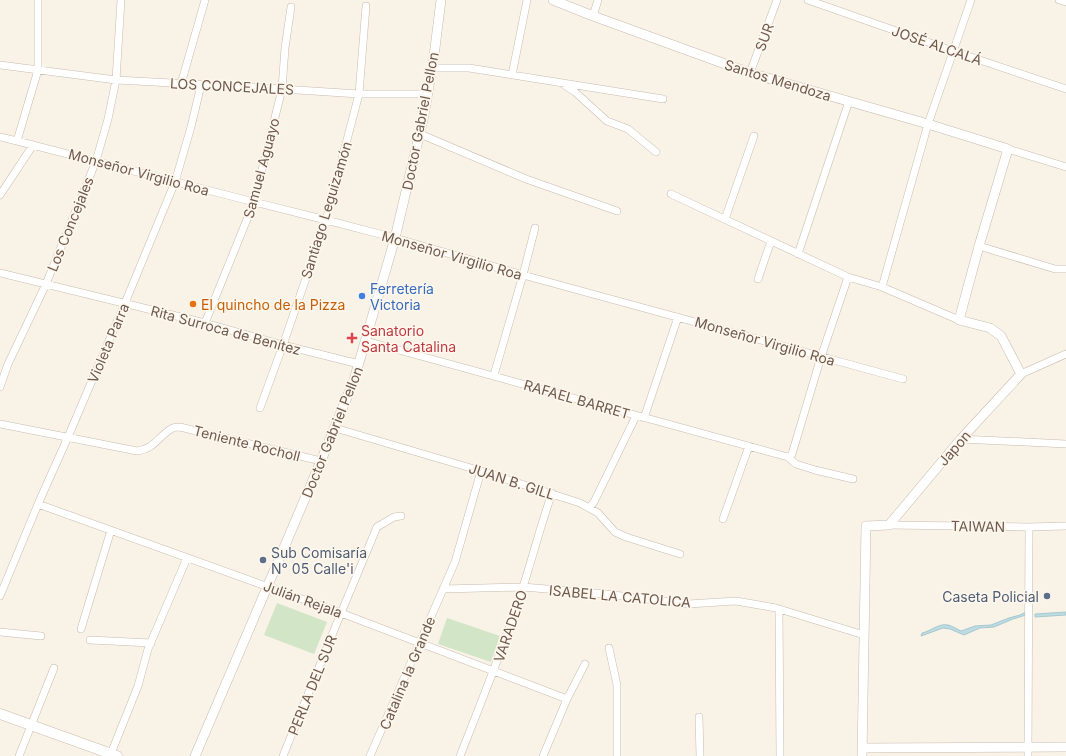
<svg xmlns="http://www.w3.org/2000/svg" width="1066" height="756" font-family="Inter,sans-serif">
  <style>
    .green { fill: #d2e5c7 }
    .water { fill: #bddbe0; stroke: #a5c9d1 }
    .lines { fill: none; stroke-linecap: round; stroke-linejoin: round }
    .minor-casing { stroke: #c9bbae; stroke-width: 8 }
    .tertiary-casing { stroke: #c9bbae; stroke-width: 10 }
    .secondary-casing { stroke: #ccbbac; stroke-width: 11 }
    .minor { stroke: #fff; stroke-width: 7 }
    .tertiary { stroke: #fff; stroke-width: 9 }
    .secondary { stroke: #fff; stroke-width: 10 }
    .shop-dot { fill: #3f7fe0; stroke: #fdf6ec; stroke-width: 1.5 }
    .food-dot { fill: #e8710a; stroke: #fdf6ec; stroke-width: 1.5 }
    .health-dot { fill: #e0444e; stroke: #fdf6ec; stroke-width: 1.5 }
    .service-dot { fill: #5c6f8a; stroke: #fdf6ec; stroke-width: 1.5 }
    .labels { text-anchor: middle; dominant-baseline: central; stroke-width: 3.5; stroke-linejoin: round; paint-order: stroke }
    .street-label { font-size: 14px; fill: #6f5b4e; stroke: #fdf6ec }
    .shop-label { font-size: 14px; fill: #366cbe; stroke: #fdf6ec; text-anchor: start }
    .food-label { font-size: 14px; fill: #c56008; stroke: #fdf6ec; text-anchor: start }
    .health-label { font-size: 14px; fill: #be3a42; stroke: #fdf6ec; text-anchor: start }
    .service-label { font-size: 14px; fill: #4e5e75; stroke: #fdf6ec; text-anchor: start }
  </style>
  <rect width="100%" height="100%" fill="#f9f2e6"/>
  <path class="green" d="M277,603l50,19 -13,32 -50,-19z
    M447,618l53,18 -9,26 -53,-18z"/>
  <path class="water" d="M1026,612v3l-13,4 -19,8 -14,1 -16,7 -14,-6 -7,-1 -22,8 1,-3c9,-2 17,-10 26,-8 4,1 9,4 13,6l14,-5 16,-1 18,-7 11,-3z
    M1066,612v3l-31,2v-3z"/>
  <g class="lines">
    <defs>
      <path id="minor" d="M808,0l145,51 113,38
        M1059,0l7,2
        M593,16l5,-16
        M0,65l116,15 166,9 77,5h69
        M432,68h37l194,31
        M750,73l27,-73
        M512,75l15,-75
        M181,84l24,-84
        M563,84l12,8 32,29 21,8 28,23
        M420,134l106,45 91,32
        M0,137l17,4 237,61 72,18 69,18 128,37 380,104
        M17,141l21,-71v-70
        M1008,149l58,18
        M671,194l177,83 34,10 77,33
        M0,195l33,-50
        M725,219l29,-83
        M979,246l76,23h11
        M798,254l51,-153
        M0,273l205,50 78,22 76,19
        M758,279l13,-38
        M882,287l46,-163 43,-124
        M205,323l49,-121 28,-113 3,-41 6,-41
        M366,341c141,38 281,78 422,116l8,7 19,6 38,9
        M1021,374l45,-20
        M494,375l29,-100 12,-47
        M0,387l8,-23 38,-80 50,-123 12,-42 8,-39 5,-80
        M260,408l23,-63 43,-125 33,-126 7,-88
        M644,418l34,-101
        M0,424l137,27c17,-2 21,-14 34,-22 2,-2 6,-2 9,-2l141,34
        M335,428l146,43 99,32 18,10 17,19 11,5 54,17
        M961,439l105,5
        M788,457l4,-3 29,-97 27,-80
        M38,504l303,109 226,86
        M589,508l5,-6 42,-86
        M723,519l26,-73
        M889,525l140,2 37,-1
        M443,589l80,-2 82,7 83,10 48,-3 40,7 88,27
        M0,596l38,-92 30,-67 57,-134 50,-121 16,-55 10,-42
        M779,609l1,147
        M81,629l30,-99
        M0,632l41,4
        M90,640l61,3
        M609,648l8,37v71
        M699,717l1,39
        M19,756l35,-88
        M110,756l28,-70 10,-37 39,-91
        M283,756l58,-143 36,-86 17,-10 7,-1
        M370,756l85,-194 26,-91
        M460,756c22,-56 45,-112 63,-169 10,-31 18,-63 29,-94
        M543,756l24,-57 18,-35
        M1028,756l1,-229"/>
      <path id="tertiary" d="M553,0l40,16 157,57 178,51 80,25 -29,97 -20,74 31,8 11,8 20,38 -60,65 -72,86 -23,1 -4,230
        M862,748l204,-1
        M195,756l126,-295 33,-81 41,-142 29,-123 10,-59 7,-56"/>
      <path id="secondary" d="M0,714l117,42"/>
    </defs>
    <use href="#minor" class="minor-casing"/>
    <use href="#tertiary" class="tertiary-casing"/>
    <use href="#secondary" class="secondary-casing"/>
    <use href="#minor" class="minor"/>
    <use href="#tertiary" class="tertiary"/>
    <use href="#secondary" class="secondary"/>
  </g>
  <circle class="shop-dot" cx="362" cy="296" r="4"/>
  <circle class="food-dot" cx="193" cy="304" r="4"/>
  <path class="health-dot" d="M350 332h4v4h4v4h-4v4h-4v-4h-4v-4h4z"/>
  <g class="service-dot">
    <circle cx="263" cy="560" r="4"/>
    <circle cx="1047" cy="596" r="4"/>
  </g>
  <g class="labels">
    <g class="street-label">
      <text transform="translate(764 37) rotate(-70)">SUR</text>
      <text transform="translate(937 45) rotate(19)">JOSÉ ALCALÁ</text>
      <text transform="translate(778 80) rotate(17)">Santos Mendoza</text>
      <text transform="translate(232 86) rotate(3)">LOS CONCEJALES</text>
      <text transform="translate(420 121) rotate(-79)">Doctor Gabriel Pellon</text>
      <text transform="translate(261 168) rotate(-75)">Samuel Aguayo</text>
      <text transform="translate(139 172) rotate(15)">Monseñor Virgilio Roa</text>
      <text transform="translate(326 210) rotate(-73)">Santiago Leguizamón</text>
      <text transform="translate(70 224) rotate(-68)">Los Concejales</text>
      <text transform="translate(452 255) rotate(16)">Monseñor Virgilio Roa</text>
      <text transform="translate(226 330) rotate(15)">Rita Surroca de Benítez</text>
      <text transform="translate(765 341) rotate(16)">Monseñor Virgilio Roa</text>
      <text transform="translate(108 343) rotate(-67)">Violeta Parra</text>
      <text transform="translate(577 399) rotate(16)">RAFAEL BARRET</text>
      <text transform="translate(332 432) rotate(-68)">Doctor Gabriel Pellon</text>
      <text transform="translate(247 443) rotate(14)">Teniente Rocholl</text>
      <text transform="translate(954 448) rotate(-49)">Japon</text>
      <text transform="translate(512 481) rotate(18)">JUAN B. GILL</text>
      <text transform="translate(978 526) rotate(1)">TAIWAN</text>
      <text transform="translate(620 596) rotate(5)">ISABEL LA CATOLICA</text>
      <text transform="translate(303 599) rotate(20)">Julián Rejala</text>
      <text transform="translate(510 626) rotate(-71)">VARADERO</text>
      <text transform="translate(407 673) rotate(-67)">Catalina la Grande</text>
      <text transform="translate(312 685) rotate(-68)">PERLA DEL SUR</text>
    </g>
    <g class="shop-label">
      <text x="370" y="288">Ferretería<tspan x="370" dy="16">Victoria</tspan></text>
    </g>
    <g class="food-label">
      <text x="201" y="304">El quincho de la Pizza</text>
    </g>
    <g class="health-label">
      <text x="361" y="330">Sanatorio<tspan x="361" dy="16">Santa Catalina</tspan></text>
    </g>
    <g class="service-label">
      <text x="271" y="552">Sub Comisaría<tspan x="271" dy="16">N° 05 Calle'i</tspan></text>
      <text x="1039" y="596" text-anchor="end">Caseta Policial</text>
    </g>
  </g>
</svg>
